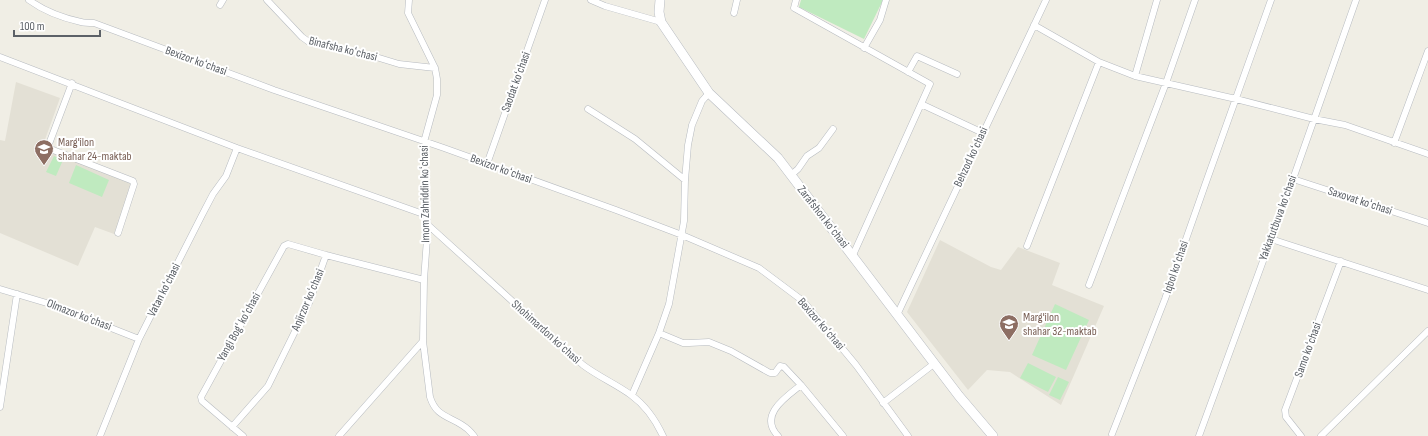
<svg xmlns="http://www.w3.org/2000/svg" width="1428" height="436" font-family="'Sofia Sans Condensed',sans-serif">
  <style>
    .education { fill: #e3e0d5 }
    .green { fill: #bfeabf }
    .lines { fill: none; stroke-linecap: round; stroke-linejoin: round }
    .minor-casing { stroke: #b7bbc0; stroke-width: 7 }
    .secondary-casing { stroke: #b8bcc2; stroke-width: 10 }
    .minor { stroke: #fff; stroke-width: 6 }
    .secondary { stroke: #fff; stroke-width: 9 }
    .labels { text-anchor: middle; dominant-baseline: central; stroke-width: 4; stroke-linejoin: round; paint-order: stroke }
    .street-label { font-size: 12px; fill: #5c6167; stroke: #fff }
    .education-label { font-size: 12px; fill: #785e54; stroke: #fff; text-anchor: start }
  </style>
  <rect width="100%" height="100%" fill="#f0eee5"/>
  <path class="education" d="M16,82l44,16 -18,50 91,36 -19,50 -19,-7 -17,39 -78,-33v-93l5,1z
    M940,240l51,27 10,3 17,-23 42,16 -8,22 52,21 -43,99 -51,-33 -23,-2 -19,20 -61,-78z"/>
  <path class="green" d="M801,0h82l-19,39 -65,-32z
    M54,156l9,4 -7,16 -10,-4z
    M76,165l33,15 -7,17 -33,-14z
    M1055,304l34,16 -23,50 -34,-15z
    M1028,363l28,14 -8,15 -28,-14z
    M1058,377l11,5 -9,18 -11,-5z"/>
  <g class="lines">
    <defs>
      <path id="minor" d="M29,0c15,11 34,18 52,22 4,1 8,1 13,1l180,67 170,58 172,62 66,25 77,33 44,33 53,64 52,71
        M267,0l35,37 7,5 67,15 23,7 36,4
        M591,0l14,6 56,16
        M796,0l-2,8 136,76 -77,171
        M220,5l3,-5
        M734,13l3,-13
        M1034,25l65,37 36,14 101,23 78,20 31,6 83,29
        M864,48l16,-28 6,-20
        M0,57l237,91 189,67
        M908,72l9,-16 40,18
        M1135,76l22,-76
        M72,83l-23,61 1,4 3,2 80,31 1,3 -16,49
        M921,104l62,29
        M588,109l47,30 50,41
        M1394,143l34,-92
        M487,164l58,-164
        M791,175l7,-6 9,-13 12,-8 14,-19
        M1293,179l135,44
        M428,225l155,140c16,12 33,19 48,30 14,10 25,26 32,41
        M1271,239l157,51
        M1027,246l72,-184
        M1089,285l77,-202 29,-83
        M0,289l50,15 89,35
        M897,315l149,-315
        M659,333l24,10h6l20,-1 22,9 39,22h5l5,-7 4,1 17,18 42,51
        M423,341l7,56c6,19 18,19 32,28 5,3 9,7 12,11
        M632,395l27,-62 10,-29 15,-83 1,-41 3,-35 4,-20 10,-24 7,-8
        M883,403l52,-40
        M0,407l17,-113
        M232,427l36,-41 41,-83 17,-48 98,25
        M1112,434l53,-135 40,-114 66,-185
        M100,436l39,-97 63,-124 11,-21 13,-18 11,-28
        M243,436l-41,-35 -1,-4 83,-151 4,-2 38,11
        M339,436l84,-95 1,-61 4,-55 -2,-10 -2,-73 13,-47v-16l-2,-11 -27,-55 1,-13
        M778,436c-20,-21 8,-39 23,-51
        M1199,436l94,-257 63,-179
        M1301,436l-15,-19 -1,-7 56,-149
        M1321,436l107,-105"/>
      <path id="secondary" d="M660,0l-1,12 2,10 48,71 69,65 181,238 34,40"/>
    </defs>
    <use href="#minor" class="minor-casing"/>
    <use href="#secondary" class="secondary-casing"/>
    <use href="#minor" class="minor"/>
    <use href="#secondary" class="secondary"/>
  </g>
  <defs>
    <symbol id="school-pin" viewBox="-11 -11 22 30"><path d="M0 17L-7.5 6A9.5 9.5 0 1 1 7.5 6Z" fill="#8d6e63" stroke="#fff"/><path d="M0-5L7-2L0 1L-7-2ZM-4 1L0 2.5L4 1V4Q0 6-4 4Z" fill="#fff"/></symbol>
  </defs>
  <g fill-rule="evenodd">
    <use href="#school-pin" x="33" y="138" width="22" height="30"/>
    <use href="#school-pin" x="998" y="313" width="22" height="30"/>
  </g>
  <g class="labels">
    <g class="street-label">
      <text transform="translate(343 49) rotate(14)">Binafsha koʻchasi</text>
      <text transform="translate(196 61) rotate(20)">Bexizor koʻchasi</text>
      <text transform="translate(516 82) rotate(-70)">Saodat koʻchasi</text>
      <text transform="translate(971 157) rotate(-65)">Behzod koʻchasi</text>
      <text transform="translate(501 169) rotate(20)">Bexizor koʻchasi</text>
      <text transform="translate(425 194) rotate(-91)">Imom Zahriddin koʻchasi</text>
      <text transform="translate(1360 201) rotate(18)">Saxovat koʻchasi</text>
      <text transform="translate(823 217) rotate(52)">Zarafshon koʻchasi</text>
      <text transform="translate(1278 218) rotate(-70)">Yakkatutbuva koʻchasi</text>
      <text transform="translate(1176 267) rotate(-71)">Iqbol koʻchasi</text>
      <text transform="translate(164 290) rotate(-63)">Vatan koʻchasi</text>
      <text transform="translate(308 300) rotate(-67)">Anjirzor koʻchasi</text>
      <text transform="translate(79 315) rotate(21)">Olmazor koʻchasi</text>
      <text transform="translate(821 324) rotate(49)">Bexizor koʻchasi</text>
      <text transform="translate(239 327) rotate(-61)">Yangi Bogʻ koʻchasi</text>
      <text transform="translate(546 332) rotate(42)">Shohimardon koʻchasi</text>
      <text transform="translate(1308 350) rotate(-70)">Samo koʻchasi</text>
    </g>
    <g class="education-label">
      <text x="58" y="142">Marg'ilon<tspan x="58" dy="14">shahar 24-maktab</tspan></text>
      <text x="1023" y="317">Marg'ilon<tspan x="1023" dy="14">shahar 32-maktab</tspan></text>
    </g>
  </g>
  <path d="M14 30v6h86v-6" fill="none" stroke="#5c6167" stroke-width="2"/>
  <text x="20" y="30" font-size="12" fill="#5c6167" stroke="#ffffff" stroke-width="3" paint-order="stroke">100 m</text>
</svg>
